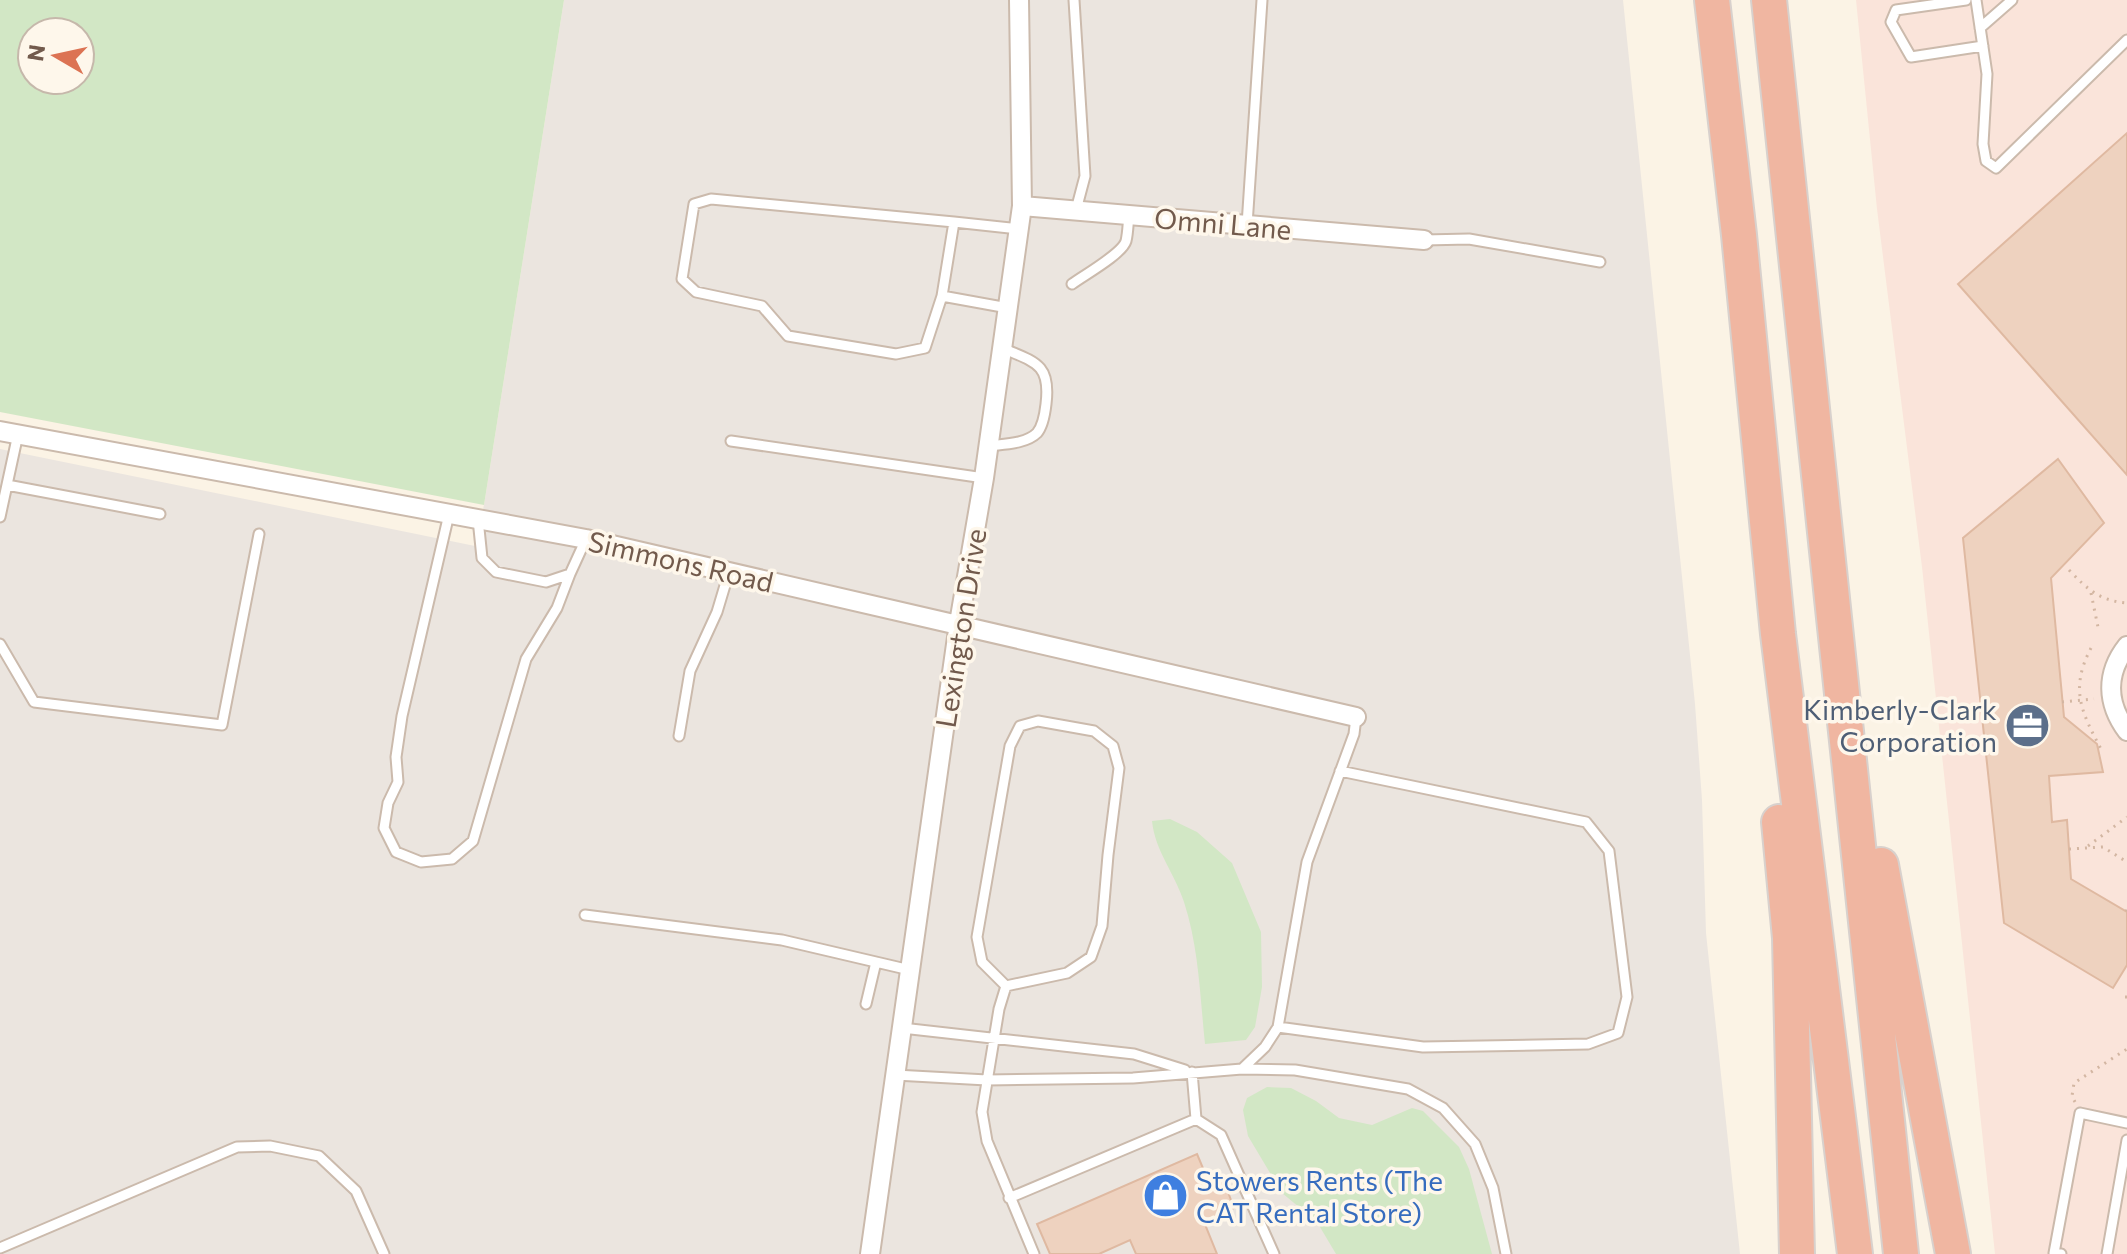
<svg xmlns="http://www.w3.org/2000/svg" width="2127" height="1254" font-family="Commissioner,sans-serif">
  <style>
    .commercial { fill: #fae4da }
    .industrial { fill: #ebe5df }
    .green { fill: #d2e7c5; fill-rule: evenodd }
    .building { fill: #eed2bf; stroke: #dfb9a1; stroke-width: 2 }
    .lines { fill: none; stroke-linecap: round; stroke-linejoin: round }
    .lane-casing { stroke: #cbbaac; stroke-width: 13 }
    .street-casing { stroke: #cbbaac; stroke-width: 22 }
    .highway-casing { stroke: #d8d1cd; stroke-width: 38 }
    .path { stroke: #d3b6a2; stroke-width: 3; stroke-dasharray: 2 6; stroke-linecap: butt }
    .lane { stroke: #fff; stroke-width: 9 }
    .street { stroke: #fff; stroke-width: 18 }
    .highway { stroke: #f0b6a1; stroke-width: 34 }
    .labels { text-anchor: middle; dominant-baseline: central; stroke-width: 7; stroke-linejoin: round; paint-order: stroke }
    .street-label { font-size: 28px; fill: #725a4c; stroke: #fef7eb }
    .service-label { font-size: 28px; fill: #4e5e75; stroke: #fef7eb; text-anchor: end }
    .shop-label { font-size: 28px; fill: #366cbe; stroke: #fef7eb; text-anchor: start }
  </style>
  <rect width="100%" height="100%" fill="#fbf3e5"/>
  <path class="commercial" d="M1856,0h271v1254h-132l-73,-687 -45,-358z"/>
  <path class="industrial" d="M564,0h1059l72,704 7,96 4,133 34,321h-1740v-805l475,97 9,-41z"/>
  <path class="green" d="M0,0h564l-80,505 -484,-93zM80,32v48h-48v-48z
    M1170,819l27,13 35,31 29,69 1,55 -7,40 -9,13 -41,4c-5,-47 -6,-96 -21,-142 -9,-28 -29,-51 -32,-81z
    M1267,1087l24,1 25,13 23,17 33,7 40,-17 11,3 36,36 10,22 23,85h-156l-19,-32 -35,-29 -34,-57 -5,-26 4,-12z"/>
  <path class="building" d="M2127,133v342l-169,-191z
    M2058,459l46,64 -53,55 13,139 33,27 6,28 -54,4 3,46 15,-2 4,59 56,33v53l-14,23 -109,-65 -41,-385z
    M1197,1154l13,31 13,-6 11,29 -30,14 13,32h-81l-6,-14 -31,14h-49l-13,-30z"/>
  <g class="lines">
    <defs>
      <path id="lane" d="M1074,0l11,176 -9,34
        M1966,0l-70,10 -5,12 20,35 72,-11
        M1976,0l11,74 -4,70 3,17 10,7 131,-128
        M1980,28l32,-28
        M1247,225l15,-225
        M1424,240l45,-1 131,23
        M1072,284c14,-10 50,-30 54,-43 2,-8 2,-18 3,-26
        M942,296l-17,52 -29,6 -108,-18 -26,-30 -66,-14 -14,-13 12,-75 17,-5 243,23
        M1008,308l-66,-12 12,-74 65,7
        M731,441l253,37
        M989,446c14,-2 37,-2 48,-13 6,-7 8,-20 9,-29 5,-40 -11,-42 -44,-56
        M7,485l153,29
        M449,514l-47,202 -6,41 2,25 -10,21 -4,25 12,24 25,10 31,-3 21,-18 53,-182 31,-51 13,-34
        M0,517l18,-83
        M478,519l4,39 14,14 50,10 24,-8 16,-35
        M0,644l34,58 188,23 37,-191
        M679,736l11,-65 27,-59 12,-40
        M585,915l197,25 128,30
        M1006,986l-24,-24 -5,-25 33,-191 10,-20 18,-5 56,10 19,15 6,22 -11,87 -6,71 -11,31 -24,16 -61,13 -7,23 -17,103 5,29 47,113
        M866,1004l10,-42
        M1278,1027l145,20 165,-3 30,-11 9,-36 -18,-146 -23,-29 -246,-51
        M902,1028l232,26 51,16
        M1242,1069l23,-22 13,-20 29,-165 47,-128 2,-17
        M1192,1072l4,47
        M895,1075l92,5 146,-2 109,-9 53,1 113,19 35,19 32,36 18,44 13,66
        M1196,1119l25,16 53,119
        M1009,1198l187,-79
        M0,1248l237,-101 33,-1 49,10 37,35 28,63
        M2061,1254l-7,-1 26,-140 47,10
        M2107,1254l20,-114"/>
      <path id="street" d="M1022,206l402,34
        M0,431l586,108 770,178
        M2127,646c-22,28 -20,58 0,85
        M870,1254l89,-631 25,-145 38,-272 -3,-206"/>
      <path id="highway" d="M1712,0l27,235 39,399 77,620
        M1769,0l132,1254
        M1779,822l11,116 7,316
        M1881,865l72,389"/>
    </defs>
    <use href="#lane" class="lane-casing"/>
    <use href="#street" class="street-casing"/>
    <use href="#highway" class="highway-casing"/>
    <path class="path" d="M2069,570c18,19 31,31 58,33
      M2091,593l8,39
      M2091,648c-22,42 -9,65 11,103
      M2062,702l32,-3
      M2088,846l39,-29
      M2069,849l34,-2 24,15
      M2126,911l1,-1
      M2127,997h-2l2,4
      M2075,1102l-3,-6 2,-13 53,-34"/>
    <use href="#lane" class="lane"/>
    <use href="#street" class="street"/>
    <use href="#highway" class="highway"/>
  </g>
  <defs>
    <symbol id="office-disc" viewBox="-11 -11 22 22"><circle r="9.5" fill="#5c6f8a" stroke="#fef7eb"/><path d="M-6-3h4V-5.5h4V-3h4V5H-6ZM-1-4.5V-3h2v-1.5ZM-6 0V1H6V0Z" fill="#fff"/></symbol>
    <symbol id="shop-disc" viewBox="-11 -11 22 22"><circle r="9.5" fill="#3f7fe0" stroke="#fef7eb"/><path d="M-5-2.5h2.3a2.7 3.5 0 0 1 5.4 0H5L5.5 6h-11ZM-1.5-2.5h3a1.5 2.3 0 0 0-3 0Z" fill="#fff"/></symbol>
  </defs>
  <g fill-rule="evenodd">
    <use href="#office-disc" x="2002" y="700" width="51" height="51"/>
    <use href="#shop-disc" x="1140" y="1170" width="51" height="51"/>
  </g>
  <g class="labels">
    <g class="street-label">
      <text transform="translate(1223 223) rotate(5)">Omni Lane</text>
      <text transform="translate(681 561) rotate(13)">Simmons Road</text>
      <text transform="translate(960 628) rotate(-81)">Lexington Drive</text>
    </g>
    <g class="service-label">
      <text x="1997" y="709">Kimberly-Clark<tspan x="1997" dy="32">Corporation</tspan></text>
    </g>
    <g class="shop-label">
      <text x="1196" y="1180">Stowers Rents (The<tspan x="1196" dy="32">CAT Rental Store)</tspan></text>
    </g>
  </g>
  <g transform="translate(56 56) rotate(279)"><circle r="38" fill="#fef7eb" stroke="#c6b8ab" stroke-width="2"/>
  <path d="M0-6L14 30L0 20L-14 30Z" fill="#dc7353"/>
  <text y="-12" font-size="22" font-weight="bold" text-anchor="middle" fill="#725a4c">N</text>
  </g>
</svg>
